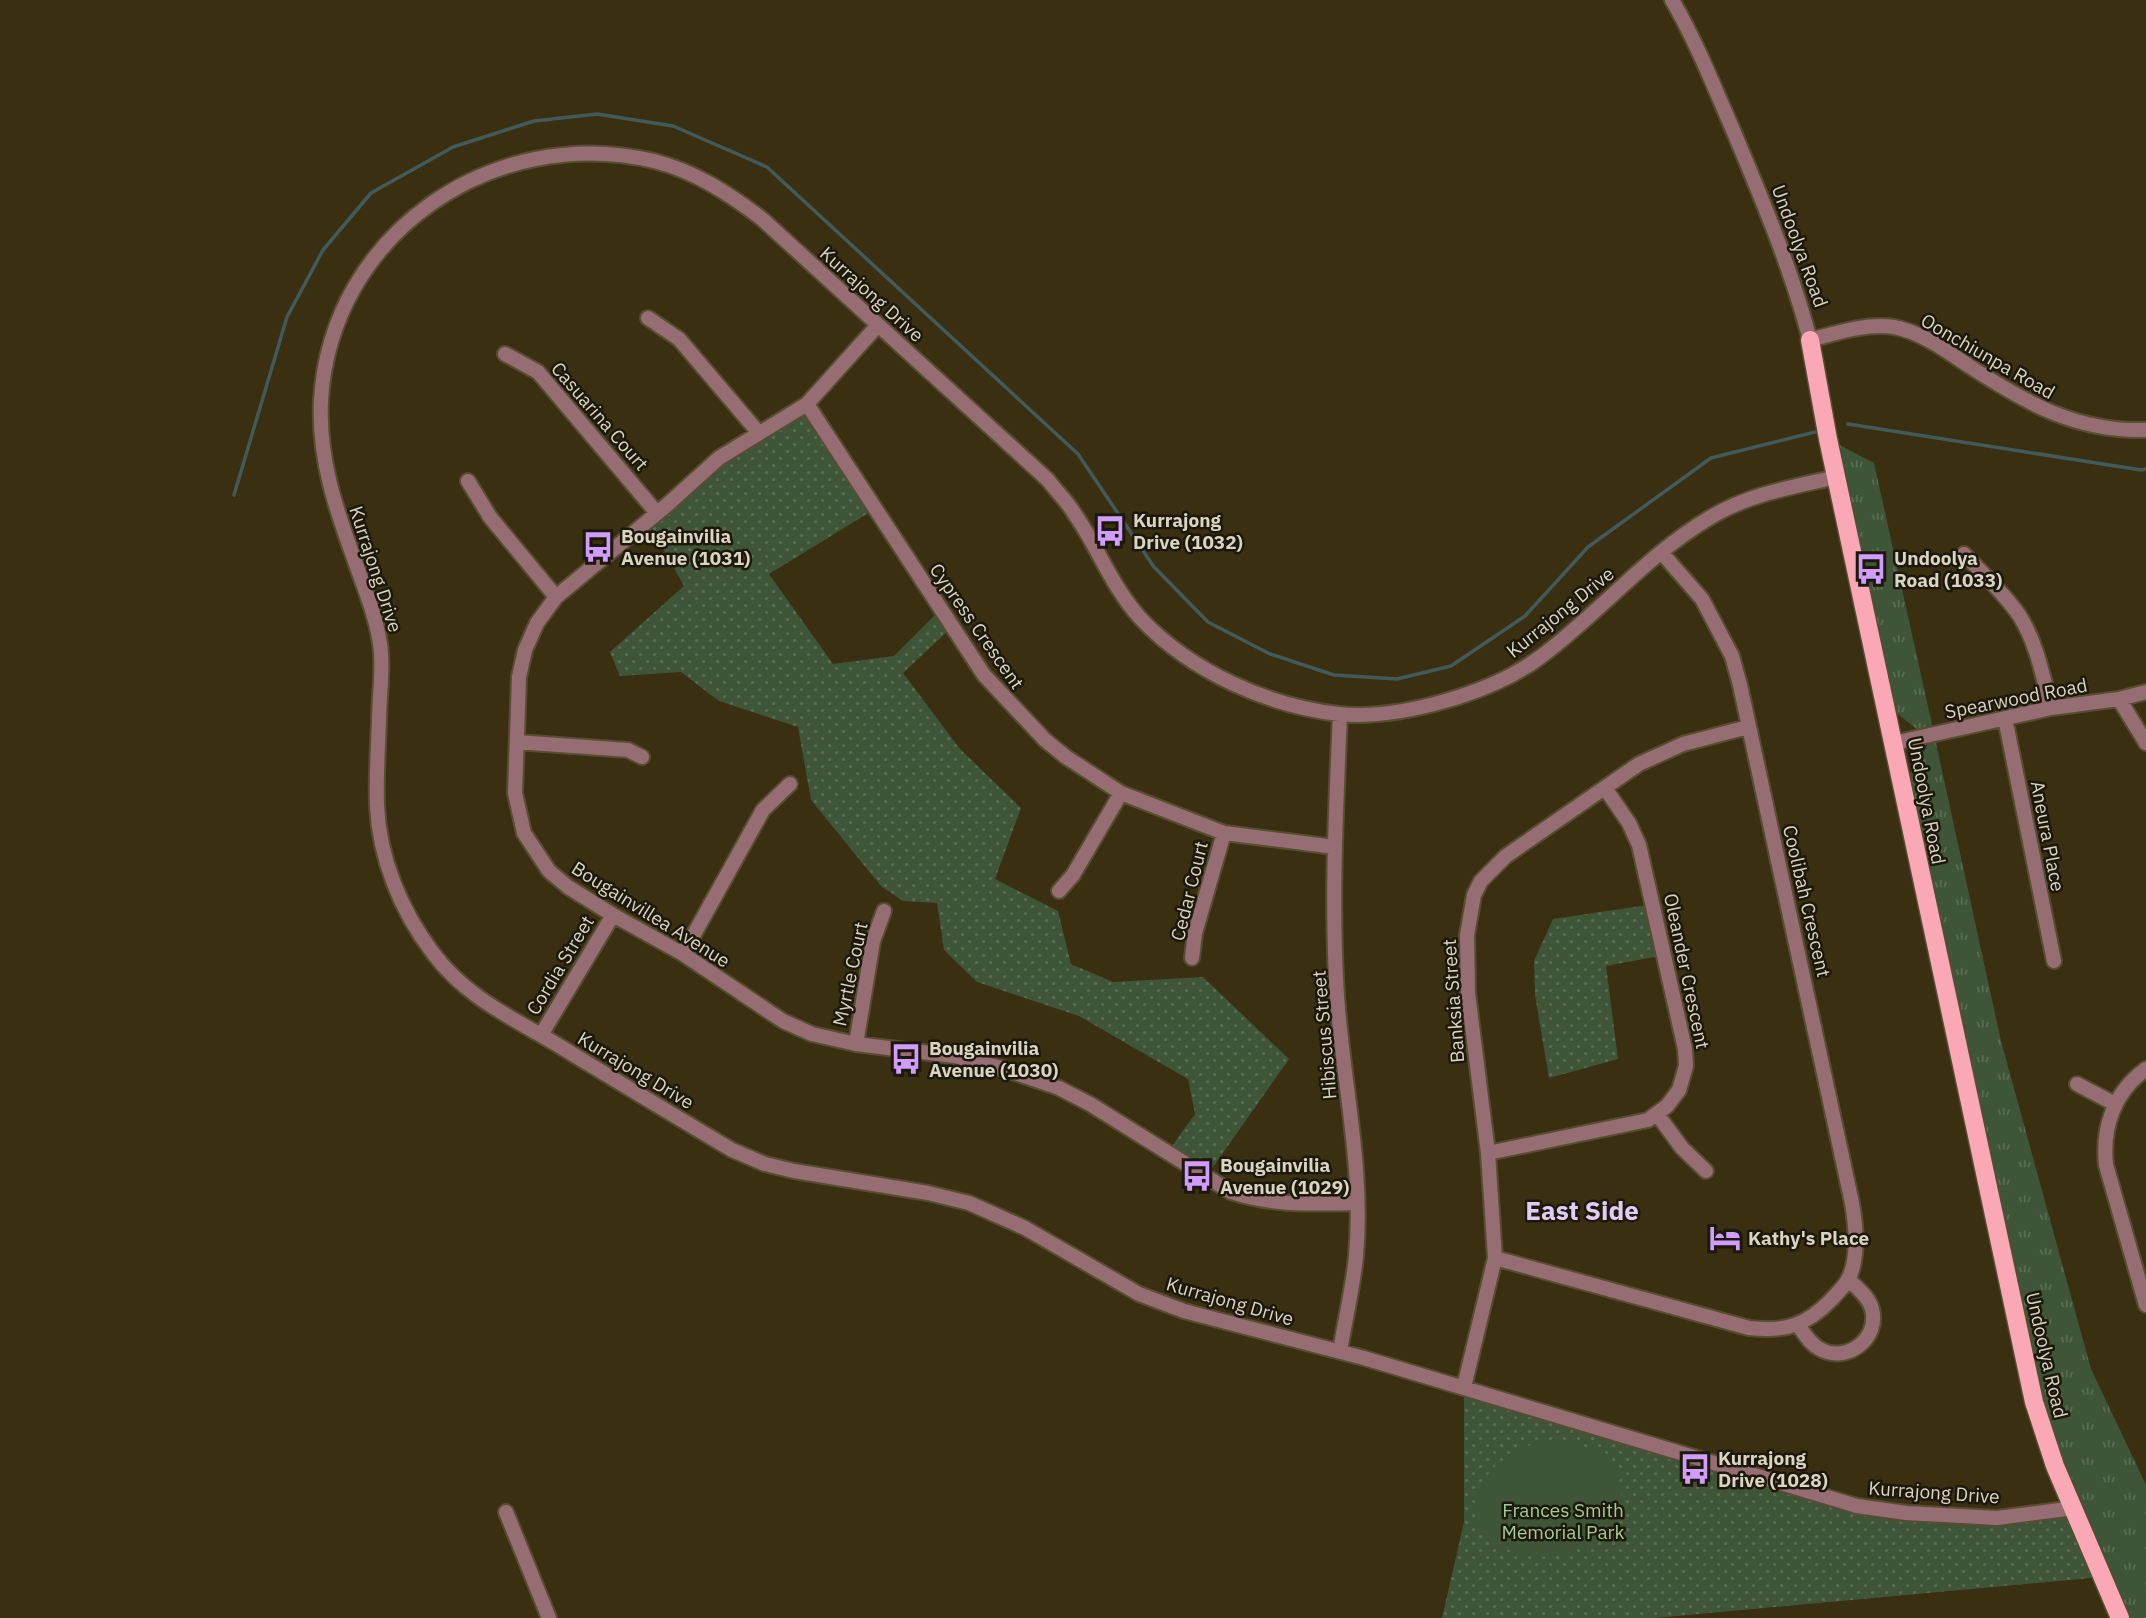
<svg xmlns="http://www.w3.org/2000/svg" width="2146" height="1618" font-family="'IBM Plex Sans',sans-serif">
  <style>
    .grass { fill: url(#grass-tufts) }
    .park { fill: url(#park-dots) }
    .garden { fill: #3f5538 }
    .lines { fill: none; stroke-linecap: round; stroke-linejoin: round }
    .stream { stroke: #415a5b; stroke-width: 3.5 }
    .minor-casing { stroke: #574d31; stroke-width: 18 }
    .major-casing { stroke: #574d31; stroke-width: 21 }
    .minor { stroke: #966d73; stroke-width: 14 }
    .major { stroke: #fba8b6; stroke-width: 18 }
    .labels { text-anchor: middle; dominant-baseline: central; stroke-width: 5; stroke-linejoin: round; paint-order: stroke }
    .street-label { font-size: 19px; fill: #dad4c3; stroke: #1c180b }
    .poi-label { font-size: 19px; font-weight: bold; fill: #dad4c3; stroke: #1c180b; text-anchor: start }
    .park-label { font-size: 19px; fill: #a3cb95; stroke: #1c180b }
    .district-label { font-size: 26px; font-weight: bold; fill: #e0ccf5; stroke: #1c180b }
  </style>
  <defs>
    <pattern id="grass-tufts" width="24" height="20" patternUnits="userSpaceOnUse" patternTransform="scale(1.75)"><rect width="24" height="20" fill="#3f5538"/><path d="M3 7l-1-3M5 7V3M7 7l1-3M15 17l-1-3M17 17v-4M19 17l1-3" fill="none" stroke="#5a6d53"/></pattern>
    <pattern id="park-dots" width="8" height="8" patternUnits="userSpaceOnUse" patternTransform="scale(1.75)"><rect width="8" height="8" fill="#3f5538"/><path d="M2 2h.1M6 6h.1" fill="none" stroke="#5a6d53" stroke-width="1.8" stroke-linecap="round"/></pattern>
  </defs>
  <rect width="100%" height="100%" fill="#3a2f11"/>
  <path class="grass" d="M1828,439l46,24 59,266 -15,1 -33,-26z
    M1934,734l67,307 90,328 55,116v133h-26l-65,-152 -152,-681z"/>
  <path class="park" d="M807,404l68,105 -106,65 64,90 61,-8 46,-46 11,18 -48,45 57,76 61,59 -26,71 63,32 13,53 42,18 90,-5 86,82 -83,118 -39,-24 28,-39 -7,-35 -109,-63 -102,-34 -33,-32 -7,-47 -34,-2 -22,-15 -70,-86 -13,-73 -79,-26 -38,-29 -61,4 -10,-24 74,-66 -37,-66 72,-62z
    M1654,904l11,51 -59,11 12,93 -69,19 -14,-83 -1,-34 19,-42z
    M1464,1387l393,119 90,10 127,-8 28,69 -446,41h-214l22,-96z"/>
  <path class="garden" d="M1545,1442c16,1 34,1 48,8 14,7 23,17 27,32 12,49 -48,80 -90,74 -20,-3 -37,-12 -51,-27 -2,-9 -4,-19 -2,-28 3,-32 39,-55 68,-59z"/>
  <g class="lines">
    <path class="stream" d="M1848,424l293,46 5,-1
      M234,495l53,-178 36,-67 48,-57 82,-46 81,-26 63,-7 76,12 94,41 311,287 76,113 54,55 62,32 64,21 63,4 54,-13 74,-50 63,-69 123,-89 104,-26"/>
    <defs>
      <path id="minor" d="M1672,0c24,41 42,87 61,130 29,69 58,138 77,210 26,-7 56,-17 84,-13 27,5 53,24 75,39 57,37 107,66 177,64
        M648,318l31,21 79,93
        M878,325l-71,79 -88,54 -52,47 -111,92 -19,26 -12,27 -6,27 -4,116 9,40 25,38 19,16 45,28 70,39 100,67 29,13 44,10 98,12 44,11 61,21 31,16 141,88c41,14 83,12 126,11
        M505,354l33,18 119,141
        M807,404l177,271 61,65 21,17 55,36 103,40 111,14
        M1836,477c-43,10 -87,17 -125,40 -65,38 -112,97 -172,141 -48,35 -139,62 -200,56 -71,-8 -147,-42 -197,-94 -30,-32 -44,-73 -68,-107 -7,-12 -18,-22 -26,-33l-287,-262c-33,-25 -67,-47 -107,-57 -160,-38 -323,72 -333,239 -3,58 15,110 35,164 9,26 20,52 24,80 4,24 -1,52 -1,77 -1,28 -3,56 -2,84 2,53 24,106 56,148 33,45 82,66 128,94 57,35 114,69 171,103l33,14 29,7 134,22 41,10 56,25 114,66 45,17 180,47 493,148 49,7 91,5 77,-10
        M468,481l22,36 66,80
        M1964,554c18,19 40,39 55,61 18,28 24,62 32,93
        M2119,699l27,44
        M1340,714c-4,94 -9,189 -3,282 6,87 27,173 19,260 -3,32 -11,64 -16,95
        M2005,718l49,243
        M517,742l111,8 14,7
        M1894,743l157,-35 68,-9 27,-7
        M1059,891l14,-16 48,-82
        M683,954l80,-144 27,-26
        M1192,958l3,-25 29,-100
        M541,1035l72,-120
        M856,1044l17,-103 11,-30
        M2146,1069c-32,23 -44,58 -40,96l40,140
        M2077,1084l38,20
        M1657,1114l25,34 24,23
        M1488,1153l160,-33 19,-14 12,-16 7,-24 -1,-17 -46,-204 -10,-22 -24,-35
        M1495,1258l254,70c36,4 57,-2 83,-29 5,-6 13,-13 17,-21 10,-22 7,-52 3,-75l-112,-518 -8,-29 -30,-57 -41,-47
        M1798,1325c6,8 12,19 22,24 26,15 60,-10 52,-40 -3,-12 -15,-21 -24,-30
        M1464,1387l31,-129 -7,-105 -20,-160 -1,-58 7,-40 7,-14 25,-25 133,-92 44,-20 65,-17
        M506,1512l43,106"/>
      <path id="major" d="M1810,340l18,99 206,963 21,64 65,152"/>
    </defs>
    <use href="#minor" class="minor-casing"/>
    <use href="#major" class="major-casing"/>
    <use href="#minor" class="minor"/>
    <use href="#major" class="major"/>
  </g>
  <defs>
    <symbol id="bus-bare" viewBox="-9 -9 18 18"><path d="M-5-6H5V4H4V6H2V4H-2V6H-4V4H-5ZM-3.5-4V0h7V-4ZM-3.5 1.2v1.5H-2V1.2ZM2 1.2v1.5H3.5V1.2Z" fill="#d09dff" stroke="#1c180b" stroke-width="2.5" paint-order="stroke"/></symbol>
    <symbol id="hotel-bare" viewBox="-9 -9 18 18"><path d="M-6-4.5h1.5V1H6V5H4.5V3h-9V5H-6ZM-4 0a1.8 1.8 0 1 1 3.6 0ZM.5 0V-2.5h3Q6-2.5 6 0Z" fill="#d09dff" stroke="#1c180b" stroke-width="2.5" paint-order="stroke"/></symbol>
  </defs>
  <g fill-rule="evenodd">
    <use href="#bus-bare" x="1088" y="509" width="44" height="44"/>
    <use href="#bus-bare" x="576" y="525" width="44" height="44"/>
    <use href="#bus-bare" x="1849" y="547" width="44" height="44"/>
    <use href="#bus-bare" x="884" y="1037" width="44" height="44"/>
    <use href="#bus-bare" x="1175" y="1154" width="44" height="44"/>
    <use href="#hotel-bare" x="1703" y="1216" width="44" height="44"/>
    <use href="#bus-bare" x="1673" y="1447" width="44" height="44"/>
  </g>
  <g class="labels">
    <g class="street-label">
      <text transform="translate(1800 246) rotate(70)">Undoolya Road</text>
      <text transform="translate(872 294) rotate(42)">Kurrajong Drive</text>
      <text transform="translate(1988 356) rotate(30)">Oonchiunpa Road</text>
      <text transform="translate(600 416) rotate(49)">Casuarina Court</text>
      <text transform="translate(376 569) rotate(72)">Kurrajong Drive</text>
      <text transform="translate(1560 612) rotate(-39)">Kurrajong Drive</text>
      <text transform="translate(977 626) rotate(55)">Cypress Crescent</text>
      <text transform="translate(2016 698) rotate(-11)">Spearwood Road</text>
      <text transform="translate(1927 801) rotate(79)">Undoolya Road</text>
      <text transform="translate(2048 836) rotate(79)">Aneura Place</text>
      <text transform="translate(1189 891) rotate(-76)">Cedar Court</text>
      <text transform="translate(1807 901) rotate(77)">Coolibah Crescent</text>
      <text transform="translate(651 914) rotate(32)">Bougainvillea Avenue</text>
      <text transform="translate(560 965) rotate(-59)">Cordia Street</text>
      <text transform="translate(1687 971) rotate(78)">Oleander Crescent</text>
      <text transform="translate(850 974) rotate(-78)">Myrtle Court</text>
      <text transform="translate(1453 1001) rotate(-94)">Banksia Street</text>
      <text transform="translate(1324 1035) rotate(-95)">Hibiscus Street</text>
      <text transform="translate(636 1070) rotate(31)">Kurrajong Drive</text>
      <text transform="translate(1230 1301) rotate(16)">Kurrajong Drive</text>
      <text transform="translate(2047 1355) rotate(77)">Undoolya Road</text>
      <text transform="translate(1934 1492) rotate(4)">Kurrajong Drive</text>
    </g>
    <g class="poi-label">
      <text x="1133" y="520">Kurrajong<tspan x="1133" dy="22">Drive (1032)</tspan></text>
      <text x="621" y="536">Bougainvilia<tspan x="621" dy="22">Avenue (1031)</tspan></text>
      <text x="1894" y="558">Undoolya<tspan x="1894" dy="22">Road (1033)</tspan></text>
      <text x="929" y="1048">Bougainvilia<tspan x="929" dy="22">Avenue (1030)</tspan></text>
      <text x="1220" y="1165">Bougainvilia<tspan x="1220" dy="22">Avenue (1029)</tspan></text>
      <text x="1748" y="1238">Kathy's Place</text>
      <text x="1718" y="1458">Kurrajong<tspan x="1718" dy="22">Drive (1028)</tspan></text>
    </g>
    <g class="park-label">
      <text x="1563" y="1510">Frances Smith<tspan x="1563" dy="22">Memorial Park</tspan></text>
    </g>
    <g class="district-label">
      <text x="1582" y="1210">East Side</text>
    </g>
  </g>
</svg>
